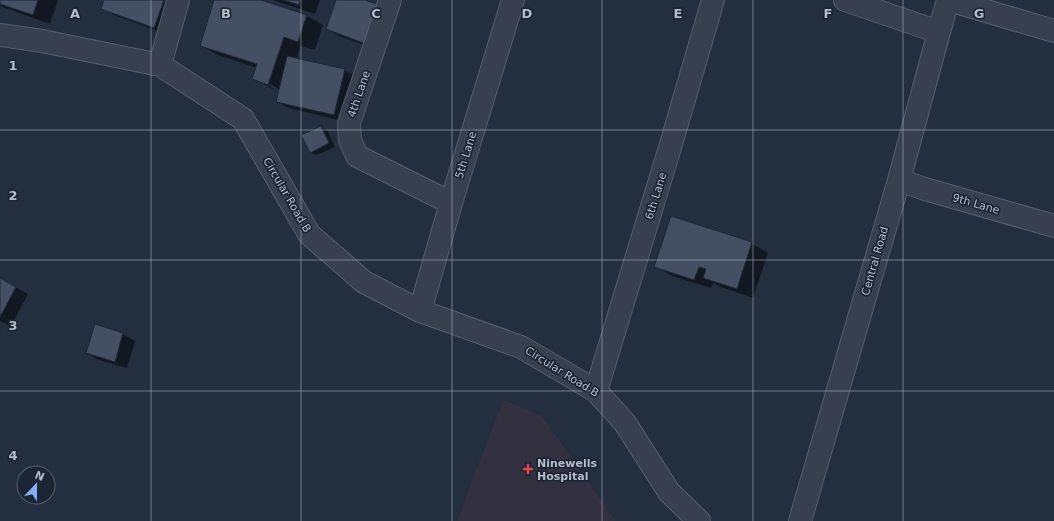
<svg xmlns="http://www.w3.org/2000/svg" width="1054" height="521" font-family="'DejaVu Sans',sans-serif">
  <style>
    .medical { fill: #33303f }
    .shadow { fill: #0007 }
    .building { fill: #444f63; stroke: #1e2736 }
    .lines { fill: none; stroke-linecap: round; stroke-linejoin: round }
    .minor-casing { stroke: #555e6d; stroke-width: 24 }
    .minor { stroke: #38404f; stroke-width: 22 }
    .grid { fill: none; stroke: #b4bbca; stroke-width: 1; stroke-opacity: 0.55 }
    .health-dot { fill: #e0444e; stroke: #1c2534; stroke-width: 1.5 }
    .labels { text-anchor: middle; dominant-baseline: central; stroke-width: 3.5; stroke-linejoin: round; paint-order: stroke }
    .street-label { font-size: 11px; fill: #b4bbca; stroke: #1c2534 }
    .poi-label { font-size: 11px; font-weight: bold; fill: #b4bbca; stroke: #1c2534; text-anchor: start }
    .grid-label { font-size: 13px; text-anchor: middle; font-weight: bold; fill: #b4bbca; stroke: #1c2534; stroke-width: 3.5; stroke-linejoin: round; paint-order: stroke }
  </style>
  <rect width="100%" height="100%" fill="#232e3f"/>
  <path class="medical" d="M503,400l39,16 74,105h-159z"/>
  <path class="shadow" d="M0,0h58l-8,24 -50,-18z
    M105,0h73l-12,34 -52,-19 -12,-7z
    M216,0h41l50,16 16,9 -8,25 -15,-4 -4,14 48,10 12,7 -10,45 -57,-14 -11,-6 2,-12 -13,-8 -1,2 10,6 -6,-2 -17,-10 4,-10 -39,-13 -17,-9z
    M273,0h47l-5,14z
    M337,0h25l16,50 -39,-14 -12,-7z
    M321,127l6,3 8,17 -19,8 -6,-3z
    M751,243l17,10 -15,45 -32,-11 -8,-4 -2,5 -39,-12 -17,-10z
    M0,279l28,15 -17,32 -11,-5z
    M95,326l28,8 12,7 -8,27 -28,-8 -12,-7z"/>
  <path class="building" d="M0,0h38l-5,15 -33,-11z
    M104,0h60l-10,28 -53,-19z
    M214,0h47l46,15 -9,27 -14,-5 -16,48 -16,-6 5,-15 -57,-18z
    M283,0h17l-1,5z
    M336,0h29l14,5 -13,39 -40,-15z
    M287,56l58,13 -11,46 -58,-13z
    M321,126l8,17 -19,10 -9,-18z
    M671,216l81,26 -15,47 -34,-11 3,-9 -7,-2 -5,13 -40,-13z
    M0,278l16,9 -16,30z
    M95,324l28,9 -8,29 -29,-9z"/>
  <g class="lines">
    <defs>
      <path id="minor" d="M390,0l-41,123 1,17 7,16 94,47
        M845,0l94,32
        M949,0l105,31
        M0,35l42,6 118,24 83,54 66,115 55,48 56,29 101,36 75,44 29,32 44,69 30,29
        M160,65l18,-65
        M899,180l26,9 129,37
        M420,311l31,-108 62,-203
        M596,391l75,-247 42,-144
        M800,521l99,-341 40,-148 9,-32"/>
    </defs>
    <use href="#minor" class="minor-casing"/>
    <use href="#minor" class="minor"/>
  </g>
  <path class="grid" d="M151,0v521M301,0v521M452,0v521M602,0v521M753,0v521M903,0v521M0,130h1054M0,260h1054M0,391h1054"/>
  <path class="health-dot" d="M526 463h4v4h4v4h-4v4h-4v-4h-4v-4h4z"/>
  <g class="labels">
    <g class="street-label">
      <text transform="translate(359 94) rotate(-71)">4th Lane</text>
      <text transform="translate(466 155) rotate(-73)">5th Lane</text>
      <text transform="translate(287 195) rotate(60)">Circular Road B</text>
      <text transform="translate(656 196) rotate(-73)">6th Lane</text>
      <text transform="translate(976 204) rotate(16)">9th Lane</text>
      <text transform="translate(875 261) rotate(-74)">Central Road</text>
      <text transform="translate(562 372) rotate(32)">Circular Road B</text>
    </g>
    <g class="poi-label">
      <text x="537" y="463">Ninewells<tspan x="537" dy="13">Hospital</tspan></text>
    </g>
  </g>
  <g class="grid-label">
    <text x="75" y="18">A</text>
    <text x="226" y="18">B</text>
    <text x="376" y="18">C</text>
    <text x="527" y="18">D</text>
    <text x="678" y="18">E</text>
    <text x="828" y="18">F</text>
    <text x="979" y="18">G</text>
    <text x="13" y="70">1</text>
    <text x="13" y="200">2</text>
    <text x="13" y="330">3</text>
    <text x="13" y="460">4</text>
  </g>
  <g transform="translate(36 485) rotate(22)"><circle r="19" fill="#1c2534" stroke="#596170"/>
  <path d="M0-3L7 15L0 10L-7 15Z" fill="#87aefb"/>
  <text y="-6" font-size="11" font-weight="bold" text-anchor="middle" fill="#b4bbca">N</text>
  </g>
</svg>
